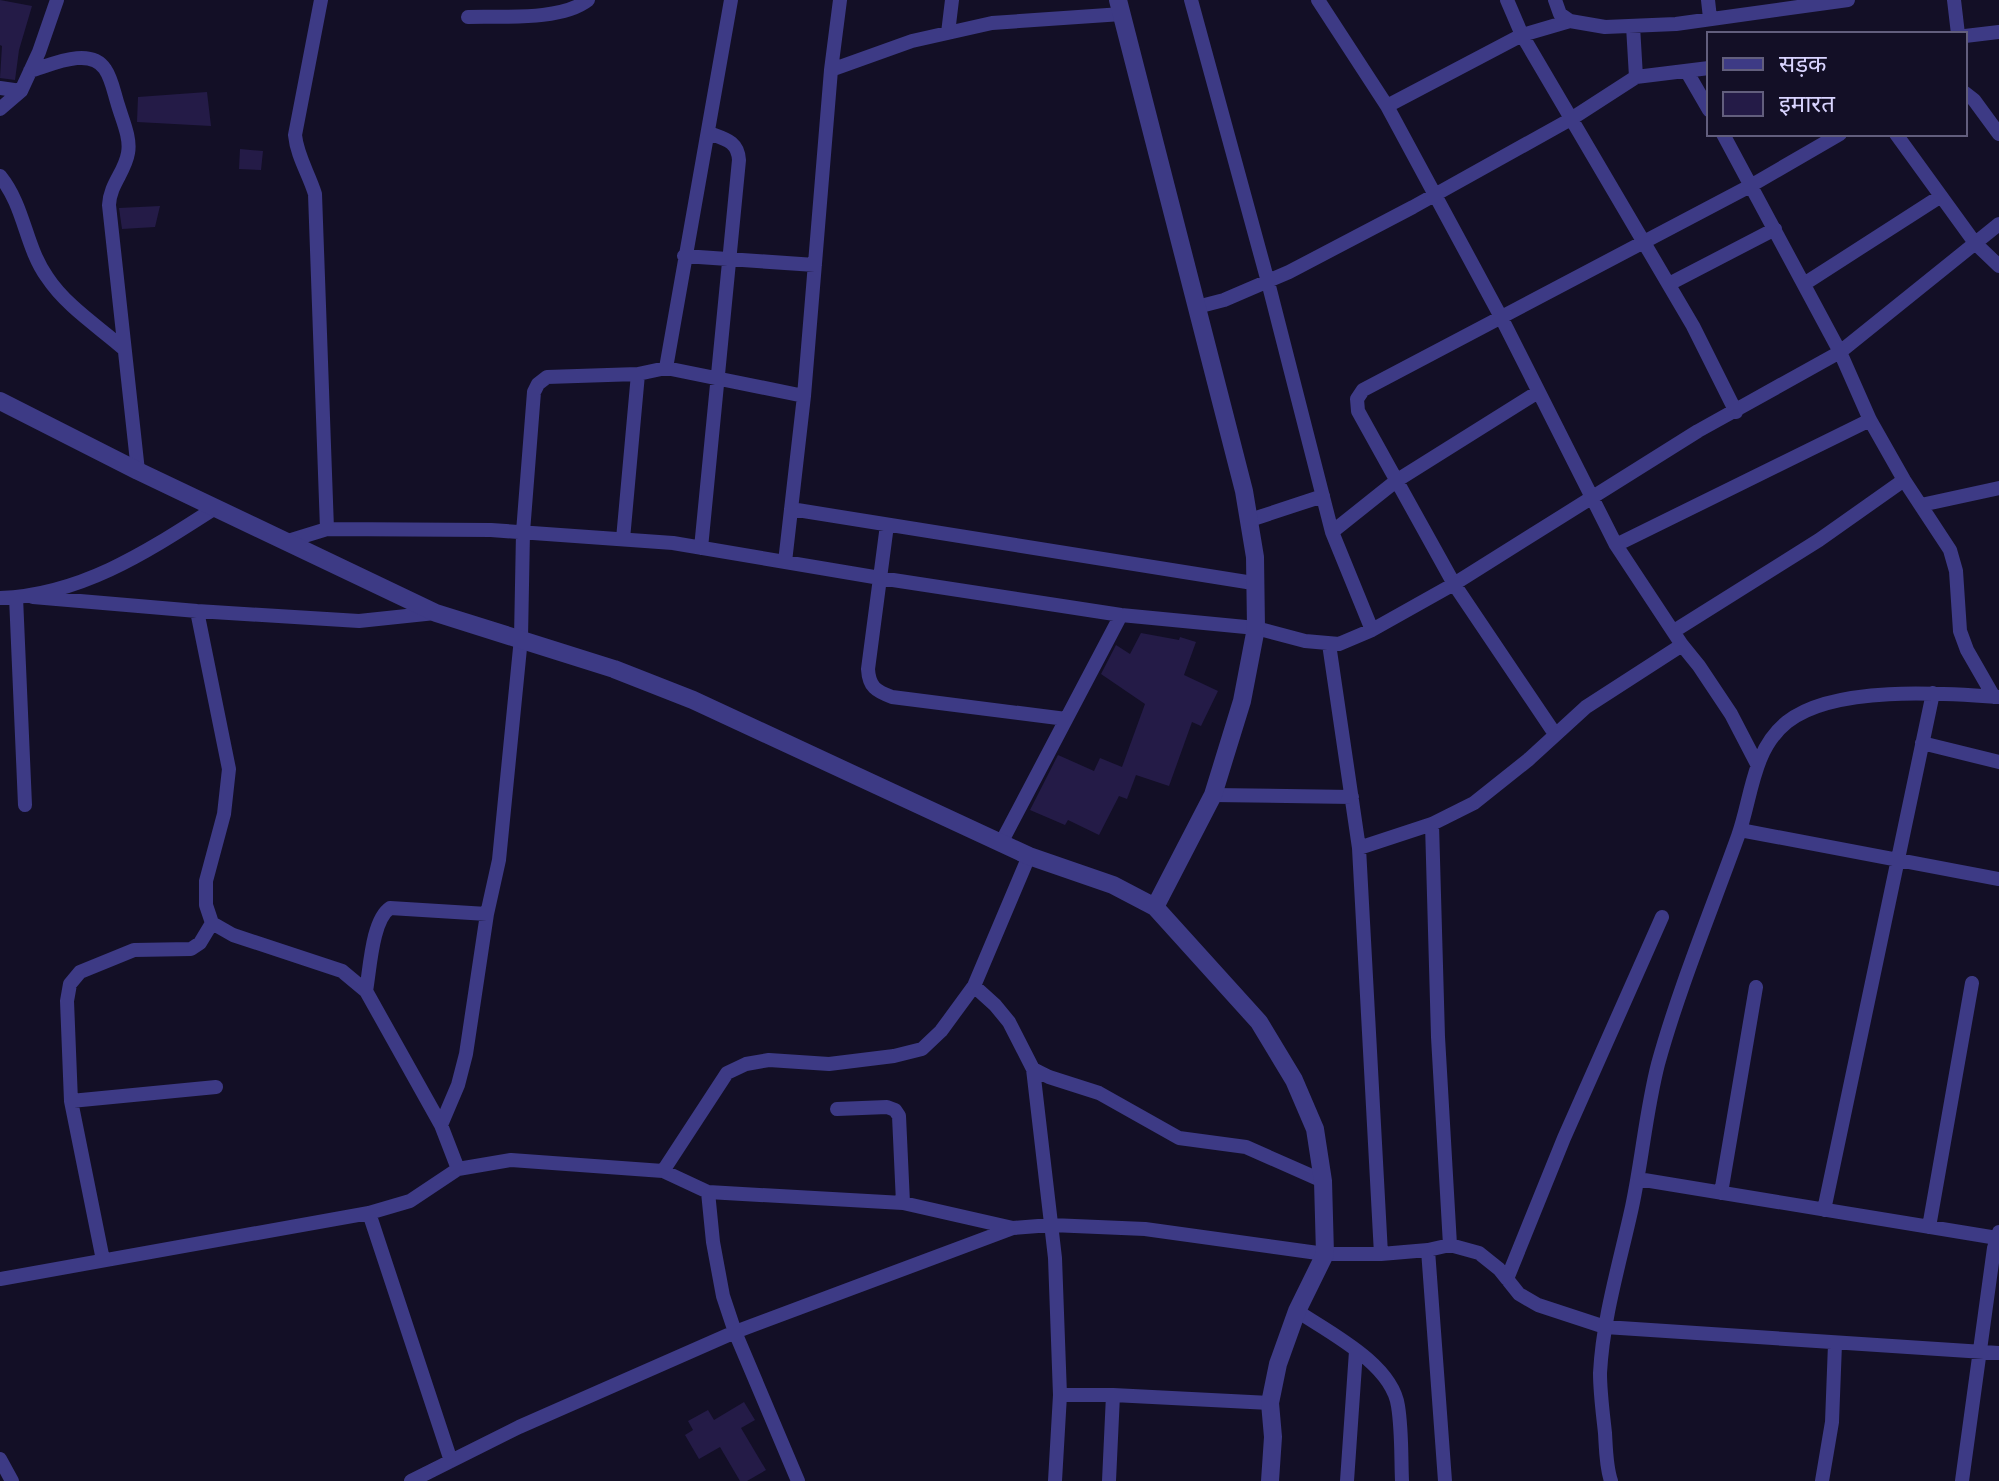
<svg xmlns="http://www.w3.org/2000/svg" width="1999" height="1481" font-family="Quicksand,'Noto Sans Devanagari',sans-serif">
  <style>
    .building { fill: #241b47 }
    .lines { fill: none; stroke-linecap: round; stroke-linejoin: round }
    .minor { stroke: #3d3a85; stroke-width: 14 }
    .tertiary { stroke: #3d3a85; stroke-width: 18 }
  </style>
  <rect width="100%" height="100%" fill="#130f26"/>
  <path class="building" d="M0,0l32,6 -13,44 -4,30 -15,-2 2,-32 -2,-1z
    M207,92l4,34 -74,-4 1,-25z
    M240,149l23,2 -2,19 -22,-1z
    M160,206l-5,21 -33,2 -3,-21z
    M1141,633l38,7 1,-3 16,5 -12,33 34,16 -17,35 -9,-4 -23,64 -33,-11 -9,24 -8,-3 -20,39 -31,-15 -3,5 -35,-15 28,-55 36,16 6,-13 22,9 23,-63 -44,-30 15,-29 14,9z
    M744,1402l11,18 -14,8 25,42 -19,11h-7l-20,-34 -21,12 -14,-24 8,-5 -5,-9 20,-11 6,10z"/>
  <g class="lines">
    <path class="minor" d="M321,0l-26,135c2,21 14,39 20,59l12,335
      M1191,0l77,282 64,250 40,98
      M1318,0l69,106 115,213 114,226 66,100 17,21 32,48 26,50
      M1507,0l15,35 171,291 43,86
      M1555,0l5,14 10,7 35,6 71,-3 172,-24
      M1708,0l2,18
      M1954,0l4,34
      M468,17c34,-1 93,4 120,-17
      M1633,26l3,51
      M948,33l4,-33
      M1965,36l34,-4
      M831,70l81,-29 80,-18 130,-9
      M30,71c21,-6 60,-25 75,-2 7,10 9,24 13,36 4,14 13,33 10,48 -3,19 -18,31 -19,52l29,266
      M1687,72l22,38
      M0,88l21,3
      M1965,93l9,7 25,34
      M1387,106l135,-71 48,-14
      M0,109l21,-18 18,-39 18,-52
      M1723,134l117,218 30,68 34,60 46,70 6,21 4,60 7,19 27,47
      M1896,134l79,109 24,23
      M0,176c25,31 25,70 47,101 19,29 52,50 77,72
      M684,256l131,9
      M1669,284l106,-55
      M1804,284l137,-88
      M1197,307l27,-7 65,-28 124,-65 158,-88 65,-42 73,-9
      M666,368l65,-368
      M1921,505l78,-17
      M791,509l462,74
      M1250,520l73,-24
      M887,525l-19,144c1,18 8,22 24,28l174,22
      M1332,532l64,-51 142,-89
      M623,539l15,-165
      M288,541l39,-12 164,1 182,13 207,35 241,37 135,13 49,13 34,3 33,-14 82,-46 244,-153 142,-79 159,-128
      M1616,545l254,-125
      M701,548l38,-388c-1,-19 -14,-21 -30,-27
      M785,562l19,-166 27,-326 9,-70
      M16,597l9,208
      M33,597l164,14 162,10 76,-8
      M0,598c82,-3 148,-47 215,-90
      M197,611l32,158 -5,45 -18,67v24l6,18 21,12 109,36 24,20 75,134 17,44
      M1674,631l145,-91 85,-60
      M1329,644l30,204 22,406
      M1555,734l-101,-150 -96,-173 -1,-12 6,-9 389,-205 88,-51
      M1922,743l77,19
      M1213,795l139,2
      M1432,824l6,213 12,208
      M1740,830l259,49
      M1001,843l120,-228
      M1359,848l73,-24 42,-21 54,-43 58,-53 96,-62
      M974,986l21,19 14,17 24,47 16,8 50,16 80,45 67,9 77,34
      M366,991c4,-22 6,-71 24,-83l97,6
      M1033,1069l22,189 5,137 -5,86
      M71,1101l145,-14
      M837,1109l50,-2 8,3 4,6 4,87
      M441,1125l17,-40 8,-31 21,-140 12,-54 22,-222 2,-106 11,-140 4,-8 9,-7 91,-3 28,-6 138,28
      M663,1171l64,-98 19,-9 23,-4 60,4 65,-8 28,-7 19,-18 33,-45 55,-130
      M1638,1179l359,59
      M708,1192l5,50 10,54 12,36 63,149
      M1721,1193l35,-206
      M1824,1210l109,-517
      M369,1213l82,248
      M1929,1227l43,-244
      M1428,1250l17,231
      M103,1260l-32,-159 -4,-100 3,-17 10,-12 54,-22 57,-1 9,-6 12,-20
      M0,1279l369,-66 41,-12 48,-32 53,-9 152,11 45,21 195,11 110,25
      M1507,1279l57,-141 98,-221
      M1297,1311c33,22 95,53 101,95 4,25 3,51 4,75
      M1060,1395h53l157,8
      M0,1459l12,22
      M411,1481l108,-54 216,-95 278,-104 38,-3 94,4 180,25h56l47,-4 22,-5 29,8 20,16 20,25 19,11 67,22 394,26
      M1109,1481l4,-86
      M1347,1481l9,-130
      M1611,1481c-5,-15 -5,-32 -6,-48 -2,-19 -5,-40 -5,-60 3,-56 20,-111 32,-166 10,-47 14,-96 26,-143 21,-76 53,-153 80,-228 14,-39 14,-86 49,-114 46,-37 156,-29 212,-25
      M1822,1481l10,-59 3,-78
      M1962,1481l32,-233 5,-16"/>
    <path class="tertiary" d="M1118,0l126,491 11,66 1,71 -14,73 -29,94 -58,112
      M0,401l138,70 298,142 178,56 79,31 336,156 84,29 42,22 104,115 35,58 21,49 8,52 2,73 -28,57 -19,53 -8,39 3,34 -3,44"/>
  </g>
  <rect x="1707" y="32" width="260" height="104" fill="#130f26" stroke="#625e7d" stroke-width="2"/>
  <rect x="1723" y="58" width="40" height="12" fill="#3d3a85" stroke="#625e7d" stroke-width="2"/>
  <text x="1779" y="72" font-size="24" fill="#d9d4ff">सड़क</text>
  <rect x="1723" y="92" width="40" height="24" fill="#241b47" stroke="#625e7d" stroke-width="2"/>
  <text x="1779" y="112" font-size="24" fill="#d9d4ff">इमारत</text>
</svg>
